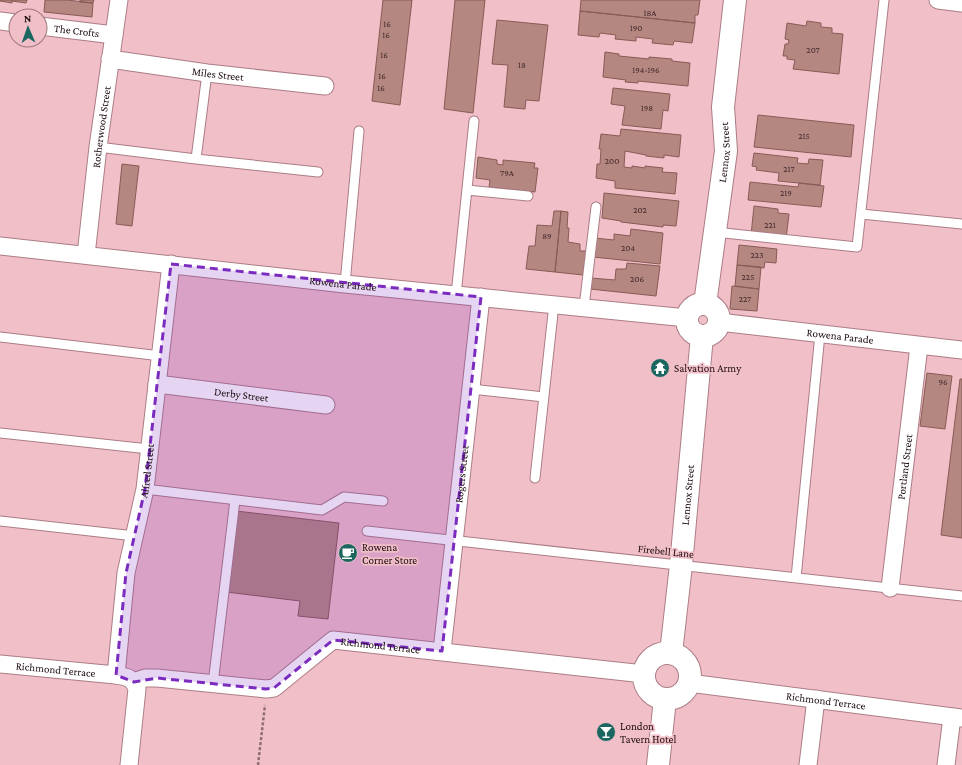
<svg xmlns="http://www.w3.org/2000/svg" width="962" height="765" font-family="'Crimson Pro',serif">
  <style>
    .building { fill: #b58781; stroke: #875b56 }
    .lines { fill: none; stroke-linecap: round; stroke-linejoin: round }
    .lane-casing { stroke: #ab7d85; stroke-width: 11 }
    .street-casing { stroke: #ab7d85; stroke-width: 19 }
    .secondary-casing { stroke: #ab7d85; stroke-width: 24 }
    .path { stroke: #8f6c72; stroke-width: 2.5; stroke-dasharray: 3 2; stroke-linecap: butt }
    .lane { stroke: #fff; stroke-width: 9 }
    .street { stroke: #fff; stroke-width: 17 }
    .secondary { stroke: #fff; stroke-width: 22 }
    .marked { fill: #7b2cbf; fill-opacity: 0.2; stroke: #7b2cbf; stroke-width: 3; stroke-dasharray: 8 5; stroke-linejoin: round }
    .labels { text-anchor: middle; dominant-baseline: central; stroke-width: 3.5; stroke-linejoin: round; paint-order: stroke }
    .number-label { font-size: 9px; fill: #422a2c }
    .street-label { font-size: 11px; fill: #1c0b0f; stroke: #f1bfc7 }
    .poi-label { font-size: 11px; fill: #1c0b0f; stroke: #f1bfc7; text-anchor: start }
  </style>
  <rect width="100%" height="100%" fill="#f1bfc7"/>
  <path class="building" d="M0,0h12v3l-12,-2z
    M12,0h15l-1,3 -14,-2z
    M45,0h22l26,3 -1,14 -48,-5z
    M80,0h14l-1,3 -13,-1z
    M383,0h29l-12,105 -28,-4z
    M455,0h30l-12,113 -29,-4z
    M581,0h119l-2,15h-3v8l-115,-12z
    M580,11l115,12 -3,20 -18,-2 -1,4 -21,-2 1,-4 -17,-2v4l-21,-2 1,-4 -16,-2 -1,4 -21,-2z
    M497,20l51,5 -9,76 -13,-1 -1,9 -21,-2 4,-42 -16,-1z
    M807,21l14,2v4l11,1v5l11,1 -4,40 -46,-5 2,-9 -8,-1v-3h-4l2,-12h3l1,-4 -4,-1 2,-16 19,3z
    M605,52l14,2v2l30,3v-2l23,2v2l18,2 -2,23 -50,-5v2l-13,-1 1,-2 -23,-3z
    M613,88l57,6 -2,17 -5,-1 -2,19 -39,-4 3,-19 -14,-2z
    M758,115l96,10 -3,32 -97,-10z
    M621,129l60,6 -2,22 -15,-2v3l-18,-2v-1l-21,-4 -1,16 8,1v-2l13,2v-2l18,2 -1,4 15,1 -2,21 -60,-6v-7l-19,-3 1,-14h3l1,-15h-2l2,-15 19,2z
    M754,153l44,5 -1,5 11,1 1,-5 14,1 -3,25 -42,-4 1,-8 -23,-3 1,-3 -5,-1z
    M478,157l19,3v4l6,1v-5l32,3 -1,5h4l-3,24 -46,-5 1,-7 -14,-2z
    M122,164l17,2 -7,60 -16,-2z
    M750,182l48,5 1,-4 25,3 -3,21 -73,-7z
    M604,193l75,8 -3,25 -13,-1v2l-42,-5v-1l-19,-3z
    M754,206l24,3v4l11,1 -3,25 -35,-4z
    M554,211h7l-6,61 -29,-3 3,-23h6l2,-21 15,1z
    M561,211l7,1 -1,16h2l-1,14 12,2v7h6l-3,24 -28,-3z
    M631,229l32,4 -3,31 -67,-7 2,-19 19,2v-6l16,2z
    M739,245l38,4 -1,14 -11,-1 -1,6 -27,-3z
    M627,263l33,3 -4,30 -66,-7 1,-11 24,2 1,-11h10z
    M737,265l24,2 -2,22 -24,-3z
    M732,286l27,3 -2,22 -27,-2z
    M927,373l25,3 -7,53 -25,-3z
    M960,379h2v159l-21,-3z
    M236,511l103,12 -11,96 -30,-3 2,-15 -74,-9z"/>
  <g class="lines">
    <defs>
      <path id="lane" d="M98,147l98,12 122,13
        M196,159l11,-86
        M467,190l61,6
        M861,214l101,10
        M715,232l142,15 27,-247
        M345,284l14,-153
        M456,295l18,-174
        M584,307l12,-100
        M0,337l161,19
        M471,389l73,8
        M0,433l149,16
        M535,478l19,-174
        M145,489l177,21 22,-13 39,4
        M0,521l135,15
        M367,531l595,65
        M796,578l24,-244
        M213,684l22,-184"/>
      <g id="street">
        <path d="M938,0l24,3"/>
        <path d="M0,21l16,2"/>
        <path id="s1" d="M40,26l74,9"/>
        <path id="s2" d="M110,59l97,14 118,13"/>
        <path id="s3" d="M0,246l345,38 342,34"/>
        <path id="s4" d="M86,255l12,-108 21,-147"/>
        <path id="s5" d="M719,322l243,28"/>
        <path id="s6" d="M157,384l169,21"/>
        <path id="s7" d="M890,588l29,-242"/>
        <path id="s8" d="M442,651l39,-354"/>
        <path id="s9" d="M0,664l116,11c12,2 17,3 21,14l-8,76"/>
        <path id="s10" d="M116,675l10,-102 19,-84 26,-225"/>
        <path id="s11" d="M134,682l11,-4h12l109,11 8,-1 59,-48 311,34"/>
        <path id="s12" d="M689,683l273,35"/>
        <path d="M808,765l8,-66"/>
        <path d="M946,765l6,-48"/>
      </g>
      <g id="secondary">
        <circle cx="703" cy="320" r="16"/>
        <path id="s13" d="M705,304l21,-153 -3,-44 12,-107"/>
        <path id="s14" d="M671,653l10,-88 21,-229"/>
        <circle cx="667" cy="676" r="23"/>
        <path d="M658,765l7,-66"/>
      </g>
    </defs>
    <use href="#lane" class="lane-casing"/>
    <use href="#street" class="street-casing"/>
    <use href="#secondary" class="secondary-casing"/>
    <path class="path" d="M258,765l7,-60"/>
    <use href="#lane" class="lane"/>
    <use href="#street" class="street"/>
    <use href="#secondary" class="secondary"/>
  </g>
  <path class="marked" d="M171,264l310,33 -39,354 -109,-11 -59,48 -8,1 -109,-11 -23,4 -18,-7 10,-102 19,-84z"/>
  <defs>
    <symbol id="temple-disc" viewBox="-11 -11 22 22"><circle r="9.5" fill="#1b6660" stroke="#f1bfc7"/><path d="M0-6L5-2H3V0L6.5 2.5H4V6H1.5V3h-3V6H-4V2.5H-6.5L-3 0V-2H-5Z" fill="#fff"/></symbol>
    <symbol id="cafe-disc" viewBox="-11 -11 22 22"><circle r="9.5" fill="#1b6660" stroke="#f1bfc7"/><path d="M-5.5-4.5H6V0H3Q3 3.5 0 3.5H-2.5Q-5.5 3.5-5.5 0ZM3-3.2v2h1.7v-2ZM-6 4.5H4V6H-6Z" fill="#fff"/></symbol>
    <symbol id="bar-disc" viewBox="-11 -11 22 22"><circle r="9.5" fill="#1b6660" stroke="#f1bfc7"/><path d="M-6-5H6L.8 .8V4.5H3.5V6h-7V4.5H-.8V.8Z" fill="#fff"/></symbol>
  </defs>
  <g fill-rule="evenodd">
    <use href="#temple-disc" x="649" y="357" width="22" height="22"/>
    <use href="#cafe-disc" x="337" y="542" width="22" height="22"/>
    <use href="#bar-disc" x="595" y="721" width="22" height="22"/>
  </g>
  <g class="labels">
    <g class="number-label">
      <text x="650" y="13">18A</text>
      <text x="387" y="24">16</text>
      <text x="636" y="28">190</text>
      <text x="386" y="35">16</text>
      <text x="813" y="50">207</text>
      <text x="384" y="55">16</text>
      <text x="522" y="65">18</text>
      <text x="646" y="70">194-196</text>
      <text x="382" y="76">16</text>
      <text x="381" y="88">16</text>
      <text x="647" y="108">198</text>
      <text x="804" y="136">215</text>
      <text x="612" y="161">200</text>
      <text x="789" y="169">217</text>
      <text x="507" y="173">79A</text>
      <text x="786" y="193">219</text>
      <text x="640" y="210">202</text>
      <text x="770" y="225">221</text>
      <text x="547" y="236">89</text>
      <text x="628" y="248">204</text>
      <text x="757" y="255">223</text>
      <text x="748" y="277">225</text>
      <text x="637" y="279">206</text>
      <text x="745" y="299">227</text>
      <text x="943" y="382">96</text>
    </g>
    <g class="street-label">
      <text stroke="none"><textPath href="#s1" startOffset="37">The Crofts</textPath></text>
      <text stroke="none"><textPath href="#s2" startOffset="109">Miles Street</textPath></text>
      <text stroke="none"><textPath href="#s4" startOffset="129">Rotherwood Street</textPath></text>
      <text stroke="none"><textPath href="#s13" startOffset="153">Lennox Street</textPath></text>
      <text stroke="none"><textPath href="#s3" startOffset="345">Rowena Parade</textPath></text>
      <text stroke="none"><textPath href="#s5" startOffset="122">Rowena Parade</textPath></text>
      <text stroke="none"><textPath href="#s6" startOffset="85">Derby Street</textPath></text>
      <text stroke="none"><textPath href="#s7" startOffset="122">Portland Street</textPath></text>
      <text stroke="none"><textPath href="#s10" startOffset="207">Alfred Street</textPath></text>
      <text stroke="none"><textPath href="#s8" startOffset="178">Rogers Street</textPath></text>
      <text stroke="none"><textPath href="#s14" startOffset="159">Lennox Street</textPath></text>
      <text transform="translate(666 551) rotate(6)">Firebell Lane</text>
      <text stroke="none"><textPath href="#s11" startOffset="265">Richmond Terrace</textPath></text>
      <text stroke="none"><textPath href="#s9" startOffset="56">Richmond Terrace</textPath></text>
      <text stroke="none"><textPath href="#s12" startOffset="138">Richmond Terrace</textPath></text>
    </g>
    <g class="poi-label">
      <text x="674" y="368">Salvation Army</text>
      <text x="362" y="547">Rowena<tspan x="362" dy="13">Corner Store</tspan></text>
      <text x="620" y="726">London<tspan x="620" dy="13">Tavern Hotel</tspan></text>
    </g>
  </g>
  <g transform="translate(28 28) rotate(358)"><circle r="19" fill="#f1bfc7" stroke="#9c777d"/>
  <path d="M0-3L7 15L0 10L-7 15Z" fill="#1b6660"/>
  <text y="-6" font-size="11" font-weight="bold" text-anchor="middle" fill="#1c0b0f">N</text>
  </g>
</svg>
